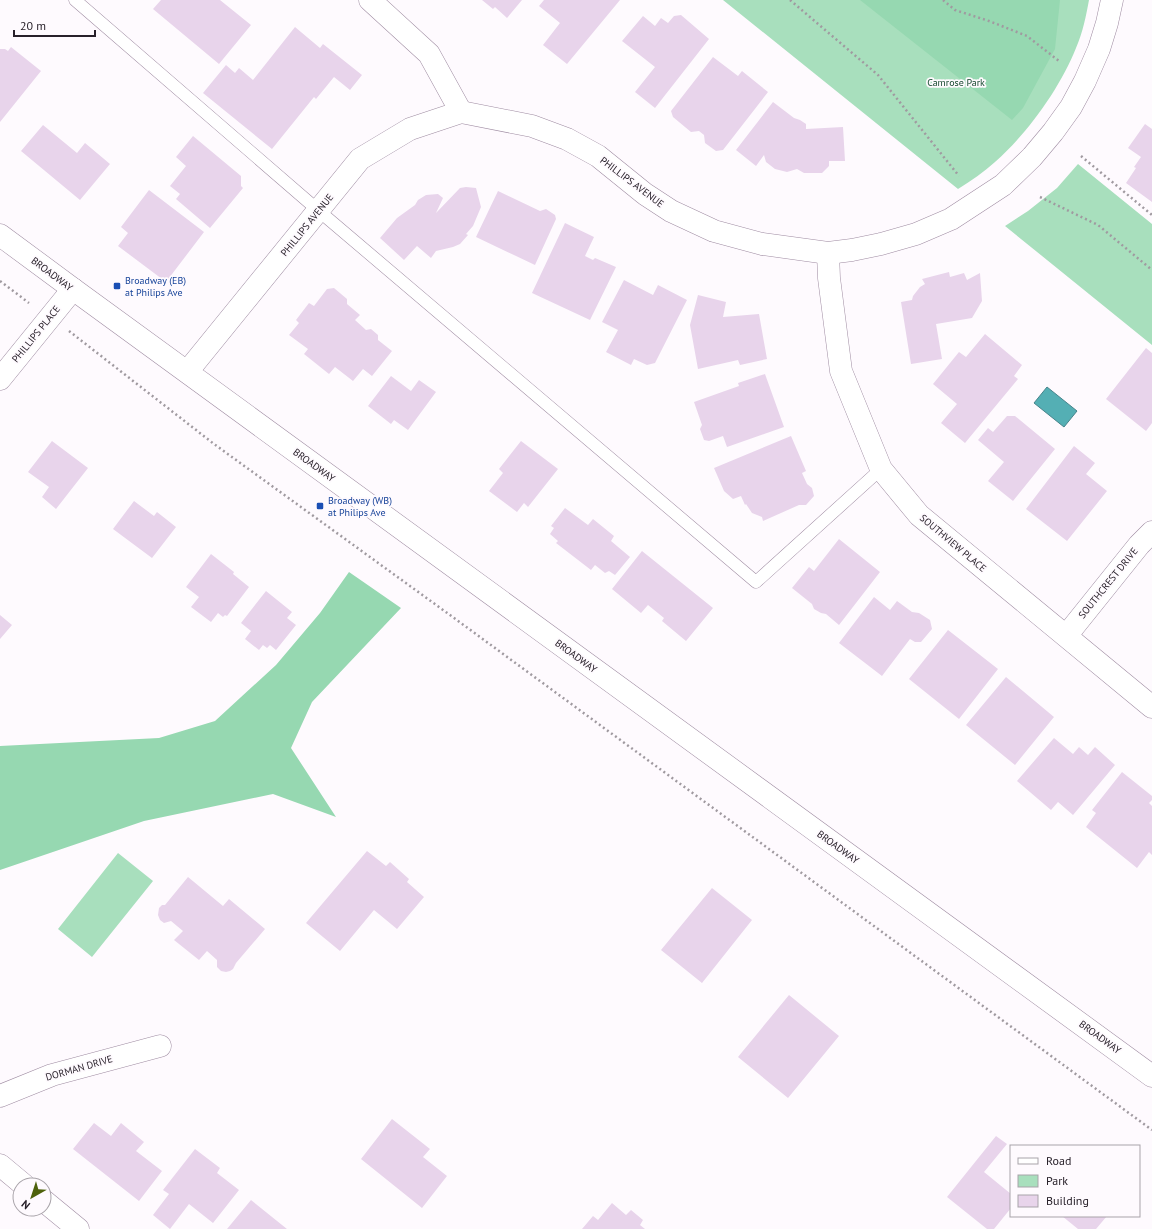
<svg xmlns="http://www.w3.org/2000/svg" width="1152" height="1229" font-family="'PT Sans',sans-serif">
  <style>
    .green { fill: #a8dfbd }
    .forest { fill: #96d8b1 }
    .water { fill: #54afb4; stroke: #47848b }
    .building { fill: #e8d4eb }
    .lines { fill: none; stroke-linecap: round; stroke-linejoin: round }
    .lane-casing { stroke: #9f8ca2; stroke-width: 13 }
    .street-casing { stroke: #9f8ca2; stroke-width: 23 }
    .secondary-casing { stroke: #9f8ca2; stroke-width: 23 }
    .path { stroke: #a09aa0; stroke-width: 2.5; stroke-dasharray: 2 3; stroke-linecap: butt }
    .lane { stroke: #fff; stroke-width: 12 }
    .street { stroke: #fff; stroke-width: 22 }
    .secondary { stroke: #fff; stroke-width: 22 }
    .transit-dot { fill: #1a4fb4; stroke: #fefafe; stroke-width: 1.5 }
    .labels { text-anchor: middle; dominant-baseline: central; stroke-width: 3.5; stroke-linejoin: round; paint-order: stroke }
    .park-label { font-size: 10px; fill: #14472d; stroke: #fefafe }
    .street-label { font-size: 10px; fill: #28212a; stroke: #fefafe }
    .transit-label { font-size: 10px; fill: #164399; stroke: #fefafe; text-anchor: start }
  </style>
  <rect width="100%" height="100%" fill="#fefafe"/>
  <path class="green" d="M723,0h366c-3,16 -6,32 -13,48 -16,40 -48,85 -81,114 -11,10 -24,19 -37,27z
    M1078,164l74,60v121l-147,-119 23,-15 29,-23z
    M118,853l35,28 -61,76 -34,-28z"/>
  <path class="forest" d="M860,0h200l-5,49 -32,59 -11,12z
    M349,572l52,36 -89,94 -21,46 45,69 -63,-23 -129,27 -144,49v-124l159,-8 56,-17 61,-56 44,-52z"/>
  <path class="water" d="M1047,387l30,24 -13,16 -30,-24z"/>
  <path class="building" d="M161,0h59l31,25 -32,39 -66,-55z
    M482,0h40l-15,18 -12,-11 -2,2z
    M544,0h76l-53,64 -24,-19 17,-22 -21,-17z
    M681,15l28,24 -54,69 -20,-16 20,-25 -33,-26 21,-25 12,10 6,-8 7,5 6,-7z
    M295,27l25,21 3,-4 39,31 -12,15 -16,-13 -18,22 -2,-2 -42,52 -69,-56 23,-28 9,8 4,-5 14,12z
    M11,47l30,24 -41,51v-73h5l3,2z
    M713,57l25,19 4,-5 26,21 -45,58 -7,1 -11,-8 -1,-8 -5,-4 -8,1 -18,-15 -2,-6z
    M773,102l21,16 6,2 6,4v5l37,-2 2,34h-16v5l-7,7h-18l-7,-4 -10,3 -12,-3 -9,-7 -2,-7 -8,11 -20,-16z
    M1145,124l7,5v73l-26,-19 10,-15 -2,-1 7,-10 -13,-9z
    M43,125l34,28 8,-10 25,21 -30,36 -59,-49z
    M193,136l48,40v10l2,2 -33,40 -34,-29 4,-5 -10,-8 16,-20 -10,-9z
    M466,187l10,1 5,19 -8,19 -7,8 2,1 -8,9 -7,3 -17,4 -5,7 -14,-12 -13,14 -24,-22 17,-20 18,-13 3,-5 8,-5 12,-1 5,4 -7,15 24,-25z
    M149,190l55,42 -38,50 -48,-36 10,-13 -7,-6z
    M498,191l42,20 6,-2 9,6 1,4 -21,46 -59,-28z
    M565,223l29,14 -9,19 8,4 2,-2 21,9 -26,53 -58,-27z
    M949,272l1,5 14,-4 3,7 13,-7 2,28 -10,17 -36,6 6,35 -31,5 -10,-62 11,-2 1,-4 7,-9 5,-3 -3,-5z
    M624,280l29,15 5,-10 29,15 -32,63 -8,2 -13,-6 -3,6 -25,-13 12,-22 -16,-8z
    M334,288l13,11v5l13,11 -5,5 11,10 5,-1 7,6v5l14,11 -20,25 -9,-7 -10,12 -18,-14 -6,7 -25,-20 4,-5 -19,-14 10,-12 -3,-3 13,-17 5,3 13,-17z
    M698,295l28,7 -3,15 36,-3 8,45 -27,6 -2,-5 -40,9 -8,-44z
    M985,334l37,31 -8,11 4,3 -53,64 -24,-20 16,-19 -24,-20 26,-32 7,5z
    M1146,348l6,5v70l-6,8 -40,-32z
    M765,374l19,53 -57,20 -4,-11 -14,5 -5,-1 -4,-11 2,-4 -8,-23 45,-16 -1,-3z
    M391,376l20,15 8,-11 17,12 -28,38 -14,-10 -3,4 -23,-18z
    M1007,416h8l40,33 -42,52 -25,-20 16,-19 -26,-22 10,-12 5,4z
    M791,436l15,35 -4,2 5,11 5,4 2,8 -8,9h-7l-36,16 -1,-4 -10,-4 -6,-9 -1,1 -4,-9 -8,3 -9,-8 -10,-23z
    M52,441l36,27 -32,41 -14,-12 7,-10 -21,-15z
    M521,441l37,28 -30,38 -4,-4 -7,9 -28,-21 14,-18 -4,-4z
    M1074,446l21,17 -9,11 21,17 -40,50 -41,-32z
    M134,501l20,15 3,-4 19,15 -24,31 -39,-29z
    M565,508l23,17 5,-6 21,17 -3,5 19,16 -15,18 -6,-4 -4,2 -10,-8 -4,5 -35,-27 2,-2 -8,-7 4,-6 -3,-2z
    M839,539l41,33 -41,53 -13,-11 -5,-1 -7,-4 -2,-5 -20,-16 17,-21 5,4z
    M642,551l71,57 -27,33 -24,-20 2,-3 -16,-13 -7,8 -29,-24z
    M211,554l23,18 -1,2 16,13 -22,29 -2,-1 -2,2 -5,-4 -7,9 -20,-15 8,-10 -13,-10z
    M266,591l26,21 -5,6 9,7 -20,25 -6,-5 -3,3 -4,-3 -4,5 -14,-11 6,-8 -10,-8z
    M874,597l16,13 7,-9 15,11 7,1 11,7 2,9 -11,13h-6l-5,-3 -28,37 -43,-33z
    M0,615l12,10 -12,14z
    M948,630l50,39 -39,50 -50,-40z
    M1006,677l48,40 -39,48 -49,-40z
    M1054,738l19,16 6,-7 9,8 7,-8 20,18 -42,50 -15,-13 -7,8 -34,-29z
    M1122,772l30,24v4l-3,3 3,3v49l-3,-3 -12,16 -51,-41 10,-14 -4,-3z
    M367,851l19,15 4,-4 19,17 -2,3 17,15 -27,32 -23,-19 -34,41 -34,-28z
    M188,877l35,29 6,-7 36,30 -29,34 -3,6 -3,2 -4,1 -5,-1 -4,-4v-7l-10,-9 -8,9 -25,-20 9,-9 -12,-10 -7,2 -4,-3 -2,-5 1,-7 3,-3h3z
    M712,888l40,32 -50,63 -41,-33z
    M789,995l50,41 -51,62 -50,-41z
    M392,1119l38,30 -7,8 24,19 -25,32 -61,-49z
    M94,1123l17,13 10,-13 23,19 -8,9 26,20 -23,30 -66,-52z
    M996,1136l11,8 -23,28 27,22v14l-17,21h-7l-40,-32z
    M195,1149l25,19 -3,5 22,17 -26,33 -24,-19 -19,25 -17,-14 16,-21 -6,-4z
    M251,1200l36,29h-60z
    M612,1203l14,12 5,-5 12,10 -3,5 5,4h-63l11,-13 5,4z
    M1062,1216h45l-11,13h-18z"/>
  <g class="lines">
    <defs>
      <path id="lane" d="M75,0l244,211 437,371 125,-113"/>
      <path id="street" d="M370,0l59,54 32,58
        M828,253l1,25 12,93 40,98 38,46 233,192
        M0,379l73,-90
        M1066,636l73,-91 13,-13
        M0,1096l52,-21 108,-29
        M0,1165l24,20
        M44,1201l34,28"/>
      <path id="secondary" d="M0,235l73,54 1079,787
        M187,372l173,-213 50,-30 51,-17 71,14 35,13 31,17 47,38 26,17 43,20 48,13 66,9 24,-3 29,-6 35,-10 35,-15 52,-34 29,-28 21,-25 18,-25 14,-26 14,-32 8,-26 5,-23"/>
    </defs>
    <use href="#lane" class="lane-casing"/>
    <use href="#street" class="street-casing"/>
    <use href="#secondary" class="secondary-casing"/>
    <path class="path" d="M790,0l88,75 81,101
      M943,0l12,10 34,11 38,15 32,25
      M1081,156l71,59
      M1040,197l58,28 54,45
      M0,281l29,22
      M69,331l145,113 236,171 702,515"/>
    <use href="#lane" class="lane"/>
    <use href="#street" class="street"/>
    <use href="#secondary" class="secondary"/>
  </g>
  <g class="transit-dot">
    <rect x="113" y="282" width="8" height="8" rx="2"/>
    <rect x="316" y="502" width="8" height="8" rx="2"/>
  </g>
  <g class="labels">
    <g class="park-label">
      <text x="956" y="82">Camrose Park</text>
    </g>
    <g class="street-label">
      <text transform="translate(632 182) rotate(37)">PHILLIPS AVENUE</text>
      <text transform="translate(307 225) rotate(-51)">PHILLIPS AVENUE</text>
      <text transform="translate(52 274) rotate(37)">BROADWAY</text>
      <text transform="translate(36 334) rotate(-51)">PHILLIPS PLACE</text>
      <text transform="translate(314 465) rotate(36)">BROADWAY</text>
      <text transform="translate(953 543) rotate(40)">SOUTHVIEW PLACE</text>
      <text transform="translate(1108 583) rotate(-51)">SOUTHCREST DRIVE</text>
      <text transform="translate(576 656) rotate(36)">BROADWAY</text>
      <text transform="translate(838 847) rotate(36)">BROADWAY</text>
      <text transform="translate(1100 1037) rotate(36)">BROADWAY</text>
      <text transform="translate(79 1068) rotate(-16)">DORMAN DRIVE</text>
    </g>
    <g class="transit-label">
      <text x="125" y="280">Broadway (EB)<tspan x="125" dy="12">at Philips Ave</tspan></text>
      <text x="328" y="500">Broadway (WB)<tspan x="328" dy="12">at Philips Ave</tspan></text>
    </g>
  </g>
  <rect x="1010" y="1145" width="130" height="72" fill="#fefafe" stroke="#a8a3a9"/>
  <rect x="1018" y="1158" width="20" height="6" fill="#ffffff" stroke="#a8a3a9"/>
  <text x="1046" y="1165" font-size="12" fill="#28212a">Road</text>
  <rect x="1018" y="1175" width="20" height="12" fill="#a8dfbd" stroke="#a8a3a9"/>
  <text x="1046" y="1185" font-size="12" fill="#28212a">Park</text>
  <rect x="1018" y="1195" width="20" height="12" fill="#e8d4eb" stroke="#a8a3a9"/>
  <text x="1046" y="1205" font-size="12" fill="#28212a">Building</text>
  <g transform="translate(32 1197) rotate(219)"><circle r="19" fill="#fefafe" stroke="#a8a3a9"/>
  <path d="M0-3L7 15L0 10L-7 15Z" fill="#4e620c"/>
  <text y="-6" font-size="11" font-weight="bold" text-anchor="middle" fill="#28212a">N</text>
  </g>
  <path d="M14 30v6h81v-6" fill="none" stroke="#28212a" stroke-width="2"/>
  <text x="20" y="30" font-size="12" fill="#28212a" stroke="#fefafe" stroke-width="3" paint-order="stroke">20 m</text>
</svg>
